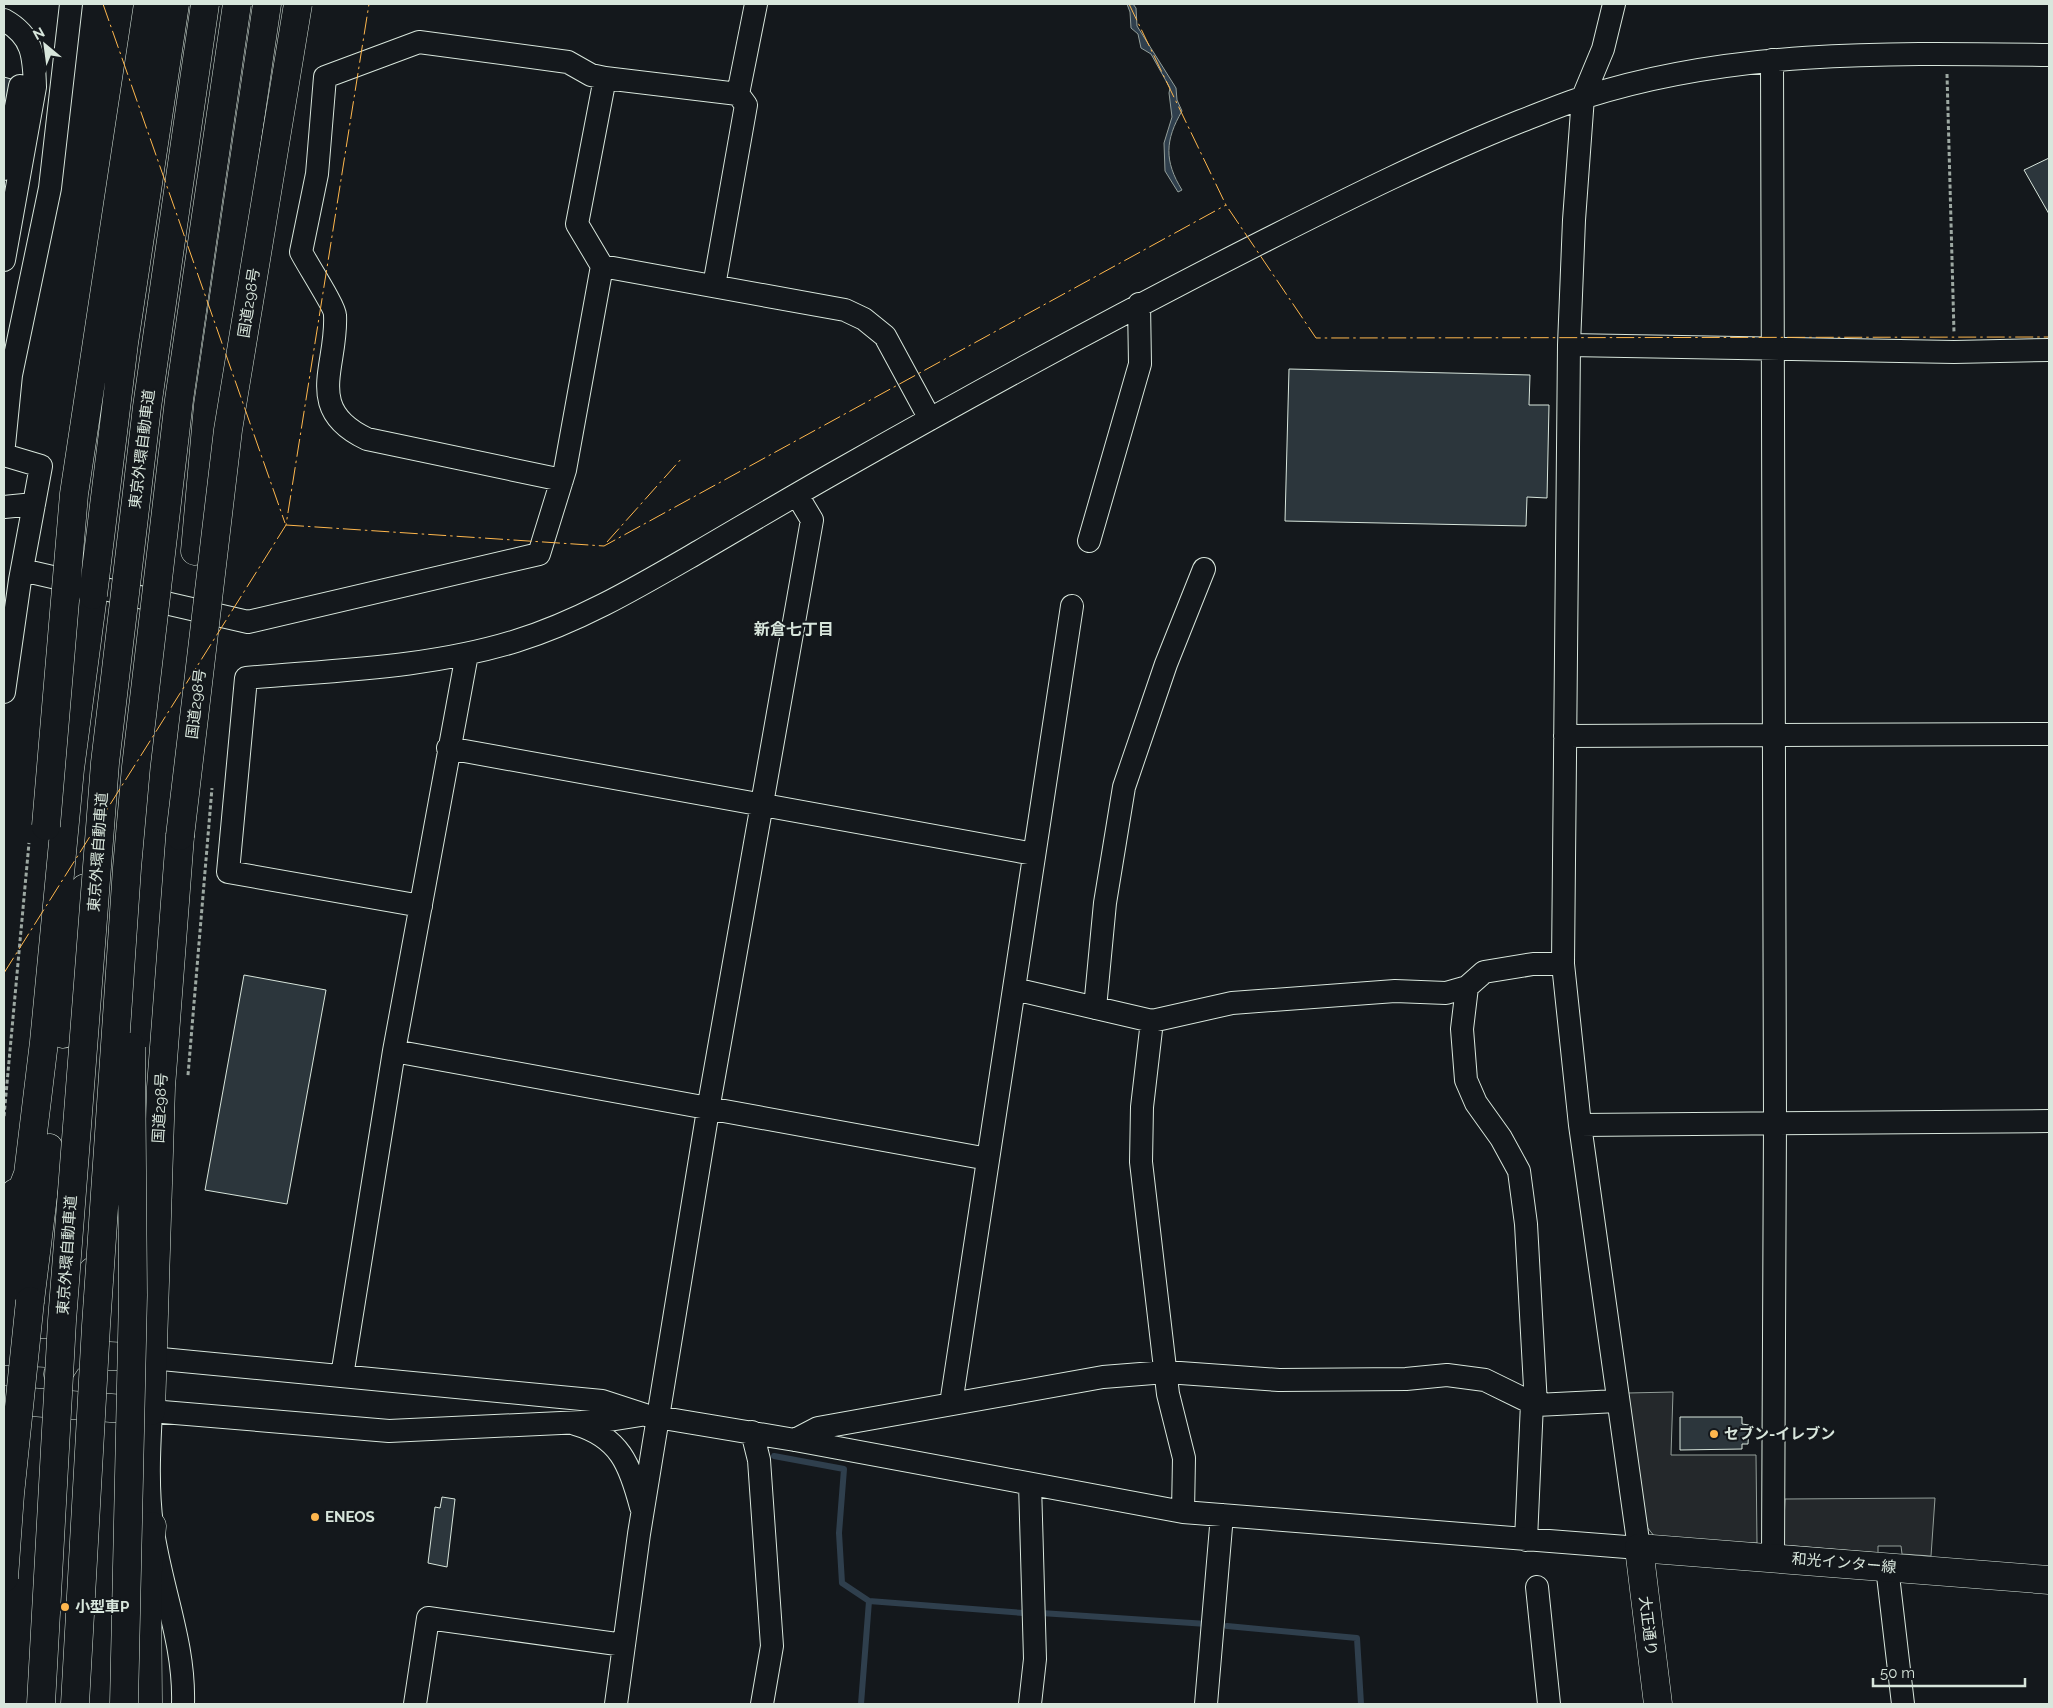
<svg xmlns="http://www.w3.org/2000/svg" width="2053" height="1708" font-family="Raleway,'Noto Sans JP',sans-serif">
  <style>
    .parking { fill: #24282b; stroke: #939e99 }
    .water { fill: #2f3f4d; stroke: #939e99 }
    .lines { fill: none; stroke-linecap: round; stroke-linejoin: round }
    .stream { stroke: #2f3f4d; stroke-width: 6 }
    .building { fill: #2c363c; stroke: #d8e6dc }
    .minor-casing { stroke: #d8e6dc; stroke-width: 24 }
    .major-casing { stroke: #d8e6dc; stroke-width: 29 }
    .highway-casing { stroke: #d8e6dc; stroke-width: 29 }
    .path { stroke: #9da8a2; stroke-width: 3; stroke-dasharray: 4 2.5; stroke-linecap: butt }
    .minor { stroke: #14181c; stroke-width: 22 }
    .major { stroke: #14181c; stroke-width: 28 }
    .highway { stroke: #14181c; stroke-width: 28 }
    .highway-bridge-casing { stroke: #d8e6dc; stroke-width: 29; stroke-linecap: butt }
    .path-bridge { stroke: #9da8a2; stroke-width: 3; stroke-dasharray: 4 2.5; stroke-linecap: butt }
    .highway-bridge { stroke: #14181c; stroke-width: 28 }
    .power { stroke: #ffb74d; stroke-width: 1; stroke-dasharray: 18 4 2.5 4; stroke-linecap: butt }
    .poi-dot { fill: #ffb74d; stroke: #14181c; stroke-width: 2 }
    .labels { text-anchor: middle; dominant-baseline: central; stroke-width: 4; stroke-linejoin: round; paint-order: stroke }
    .street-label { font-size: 15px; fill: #d8e6dc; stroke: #14181c }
    .poi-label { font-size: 15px; font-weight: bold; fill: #d8e6dc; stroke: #14181c; text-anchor: start }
    .neighbourhood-label { font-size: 16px; font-weight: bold; fill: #d8e6dc; stroke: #14181c }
  </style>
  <rect width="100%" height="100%" fill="#14181c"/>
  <path class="parking" d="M1673,1392l-2,63h85l1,88 -99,-2 -11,-14 -19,-134z
    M1935,1498l-4,58 -29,-2 -1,-8h-23v7l-95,-8 2,-46z"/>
  <path class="water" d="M1127,4h6l3,4 1,18 39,62 1,12 5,11c-17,29 -18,50 0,79l-4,2 -13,-21 -1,-28 8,-26 -3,-24 1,-5 -19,-34 -10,-6 -3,-14 -7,-6 -1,-16z"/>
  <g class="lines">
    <path class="stream" d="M774,1456l70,13 -5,64 3,50 27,18 154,12
      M1041,1613l166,11
      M1227,1626l130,12 4,66
      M861,1704l8,-103"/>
  </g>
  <path class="building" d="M4,77l7,2 -7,38z
    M2049,158v56l-25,-44z
    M1289,369l241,6 -1,30h20l-2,93 -20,-1 -1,29 -241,-5z
    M244,975l82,15 -39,214 -82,-14z
    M1680,1417h62v7l7,1 -1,19h-6v5l-62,1z
    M442,1497l13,2 -8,68 -19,-4 7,-56 5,1z"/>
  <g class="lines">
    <defs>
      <path id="minor" d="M4,20c29,16 30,36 31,67l-31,173
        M1772,60l3,1062 -2,435
        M738,94l18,-90
        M4,169l16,-83
        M602,266l-25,-42 28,-146 133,16 8,11 -32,181
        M1569,345l385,7 95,-2
        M4,445l7,-70 39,-187 21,-184
        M4,455l37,11 -21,114 -16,112
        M562,480l-195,-41c-64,-30 -29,-73 -32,-124 0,-8 -28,-51 -34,-63l16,-78 8,-97 94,-35 149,20 23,13 14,3
        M4,507l30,-3
        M1089,541l51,-177 -1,-60
        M22,570l226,52 291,-68 26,-84 37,-204 243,44 19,9 21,17 45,83
        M1565,736l484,-2
        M448,748l586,106
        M421,906l-193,-34 18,-194c91,-8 183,-10 270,-37 65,-20 125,-56 184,-90 48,-28 95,-56 143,-83 139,-79 279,-155 421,-227 85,-43 169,-85 257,-120 21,-8 42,-17 64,-24 150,-48 309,-44 464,-42
        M1467,987l-5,42 4,51 10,23 25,35 18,33 7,53 10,181
        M1014,989l138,32 80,-18 163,-12 51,2 21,-6 17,-15 49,-8h30
        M1095,1008l10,-105 19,-116 42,-123 38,-95
        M1152,1021l-10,86 -1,55 27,232 16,64 -1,54
        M394,1051l594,108
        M1580,1125l469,-4
        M151,1358l451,43 43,14 150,25 388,72 456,36 -59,-423 -17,-161 6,-619 5,-125 9,-123 20,-48 11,-45
        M342,1376l52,-325 73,-397
        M951,1404l121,-798
        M575,1424c45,13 55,41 66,83
        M752,1432l7,28 13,186 -10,58
        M795,1440l23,-12 285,-51 63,-5 113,8 127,-1 41,-4 38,5 51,25 81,-4
        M1030,1484l5,175 -5,45
        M1526,1540l6,-137
        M1887,1567l16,137
        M1537,1587l12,117
        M183,1704c2,-62 -23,-118 -31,-179 -5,-38 -3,-76 -1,-114l238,20 214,-10 38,-6
        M415,1704l13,-86 196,27
        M616,1704l23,-170 69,-424 104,-590 -15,-25
        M1206,1704l16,-189"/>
      <path id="major" d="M1658,1704l-19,-156 410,32"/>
      <path id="highway" d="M195,551l13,-146 59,-401
        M63,1034l22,-146
        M14,1210l14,-36 16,-132 26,-273 23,-174
        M30,1301l19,-153
        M4,1343l11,-150
        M4,1351l147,7
        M58,1374l13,-20 22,-83
        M4,1400l147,11 10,-324 19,-251
        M148,1704l-1,-122 5,-56"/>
    </defs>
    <use href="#minor" class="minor-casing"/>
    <use href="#major" class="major-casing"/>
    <use href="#highway" class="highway-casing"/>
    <path class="path" d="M1947,74l7,259"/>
    <use href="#minor" class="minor"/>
    <use href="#major" class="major"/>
    <use href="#highway" class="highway"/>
    <defs>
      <path id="highway-bridge" d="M93,595l31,-252 51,-339
        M46,826l28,-332 74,-490
        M180,836l48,-406 70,-426
        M4,1578l6,-84 20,-193
        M41,1704l21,-383 43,-558 42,-356 58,-403
        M75,1704l21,-378 31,-458 9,-101 43,-367 58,-396
        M124,1704l9,-409 -2,-248"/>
    </defs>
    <use href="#highway-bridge" class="highway-bridge-casing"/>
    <path class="path-bridge" d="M188,1075l24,-287
      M4,1116l25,-273"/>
    <use href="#highway-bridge" class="highway-bridge"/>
    <path class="power" d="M103,4l182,519
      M1129,4l97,201 90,133 733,-1
      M286,525l318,21 622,-341
      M607,542l75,-84
      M4,973l282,-448 83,-521"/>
  </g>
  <g class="poi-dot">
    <circle cx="1714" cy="1434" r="5"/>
    <circle cx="315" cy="1517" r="5"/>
    <circle cx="65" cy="1607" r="5"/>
  </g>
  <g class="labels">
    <g class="street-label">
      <text transform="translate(249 303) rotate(-81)">国道298号</text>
      <text transform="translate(142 449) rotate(-83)">東京外環自動車道</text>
      <text transform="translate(196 704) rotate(-83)">国道298号</text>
      <text transform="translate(98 852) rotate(-86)">東京外環自動車道</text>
      <text transform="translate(160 1108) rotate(-87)">国道298号</text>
      <text transform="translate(67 1255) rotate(-86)">東京外環自動車道</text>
      <text transform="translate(1844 1563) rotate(5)">和光インター線</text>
      <text transform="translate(1648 1626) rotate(83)">大正通り</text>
    </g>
    <g class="poi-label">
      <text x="1724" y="1434">セブン-イレブン</text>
      <text x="325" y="1517">ENEOS</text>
      <text x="75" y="1607">小型車P</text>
    </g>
    <g class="neighbourhood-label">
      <text x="794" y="629">新倉七丁目</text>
    </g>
  </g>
  <rect width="2053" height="1708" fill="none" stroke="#d8e6dc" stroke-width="10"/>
  <g transform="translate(45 45) rotate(331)" stroke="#14181c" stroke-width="4" paint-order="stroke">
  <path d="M0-4L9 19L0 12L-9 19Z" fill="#d8e6dc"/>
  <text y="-8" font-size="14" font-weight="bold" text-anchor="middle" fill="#d8e6dc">N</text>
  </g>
  <path d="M1873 1678v8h152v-8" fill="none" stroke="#d8e6dc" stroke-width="2.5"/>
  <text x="1880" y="1678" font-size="15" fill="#d8e6dc" stroke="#14181c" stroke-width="4" paint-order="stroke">50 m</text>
</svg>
